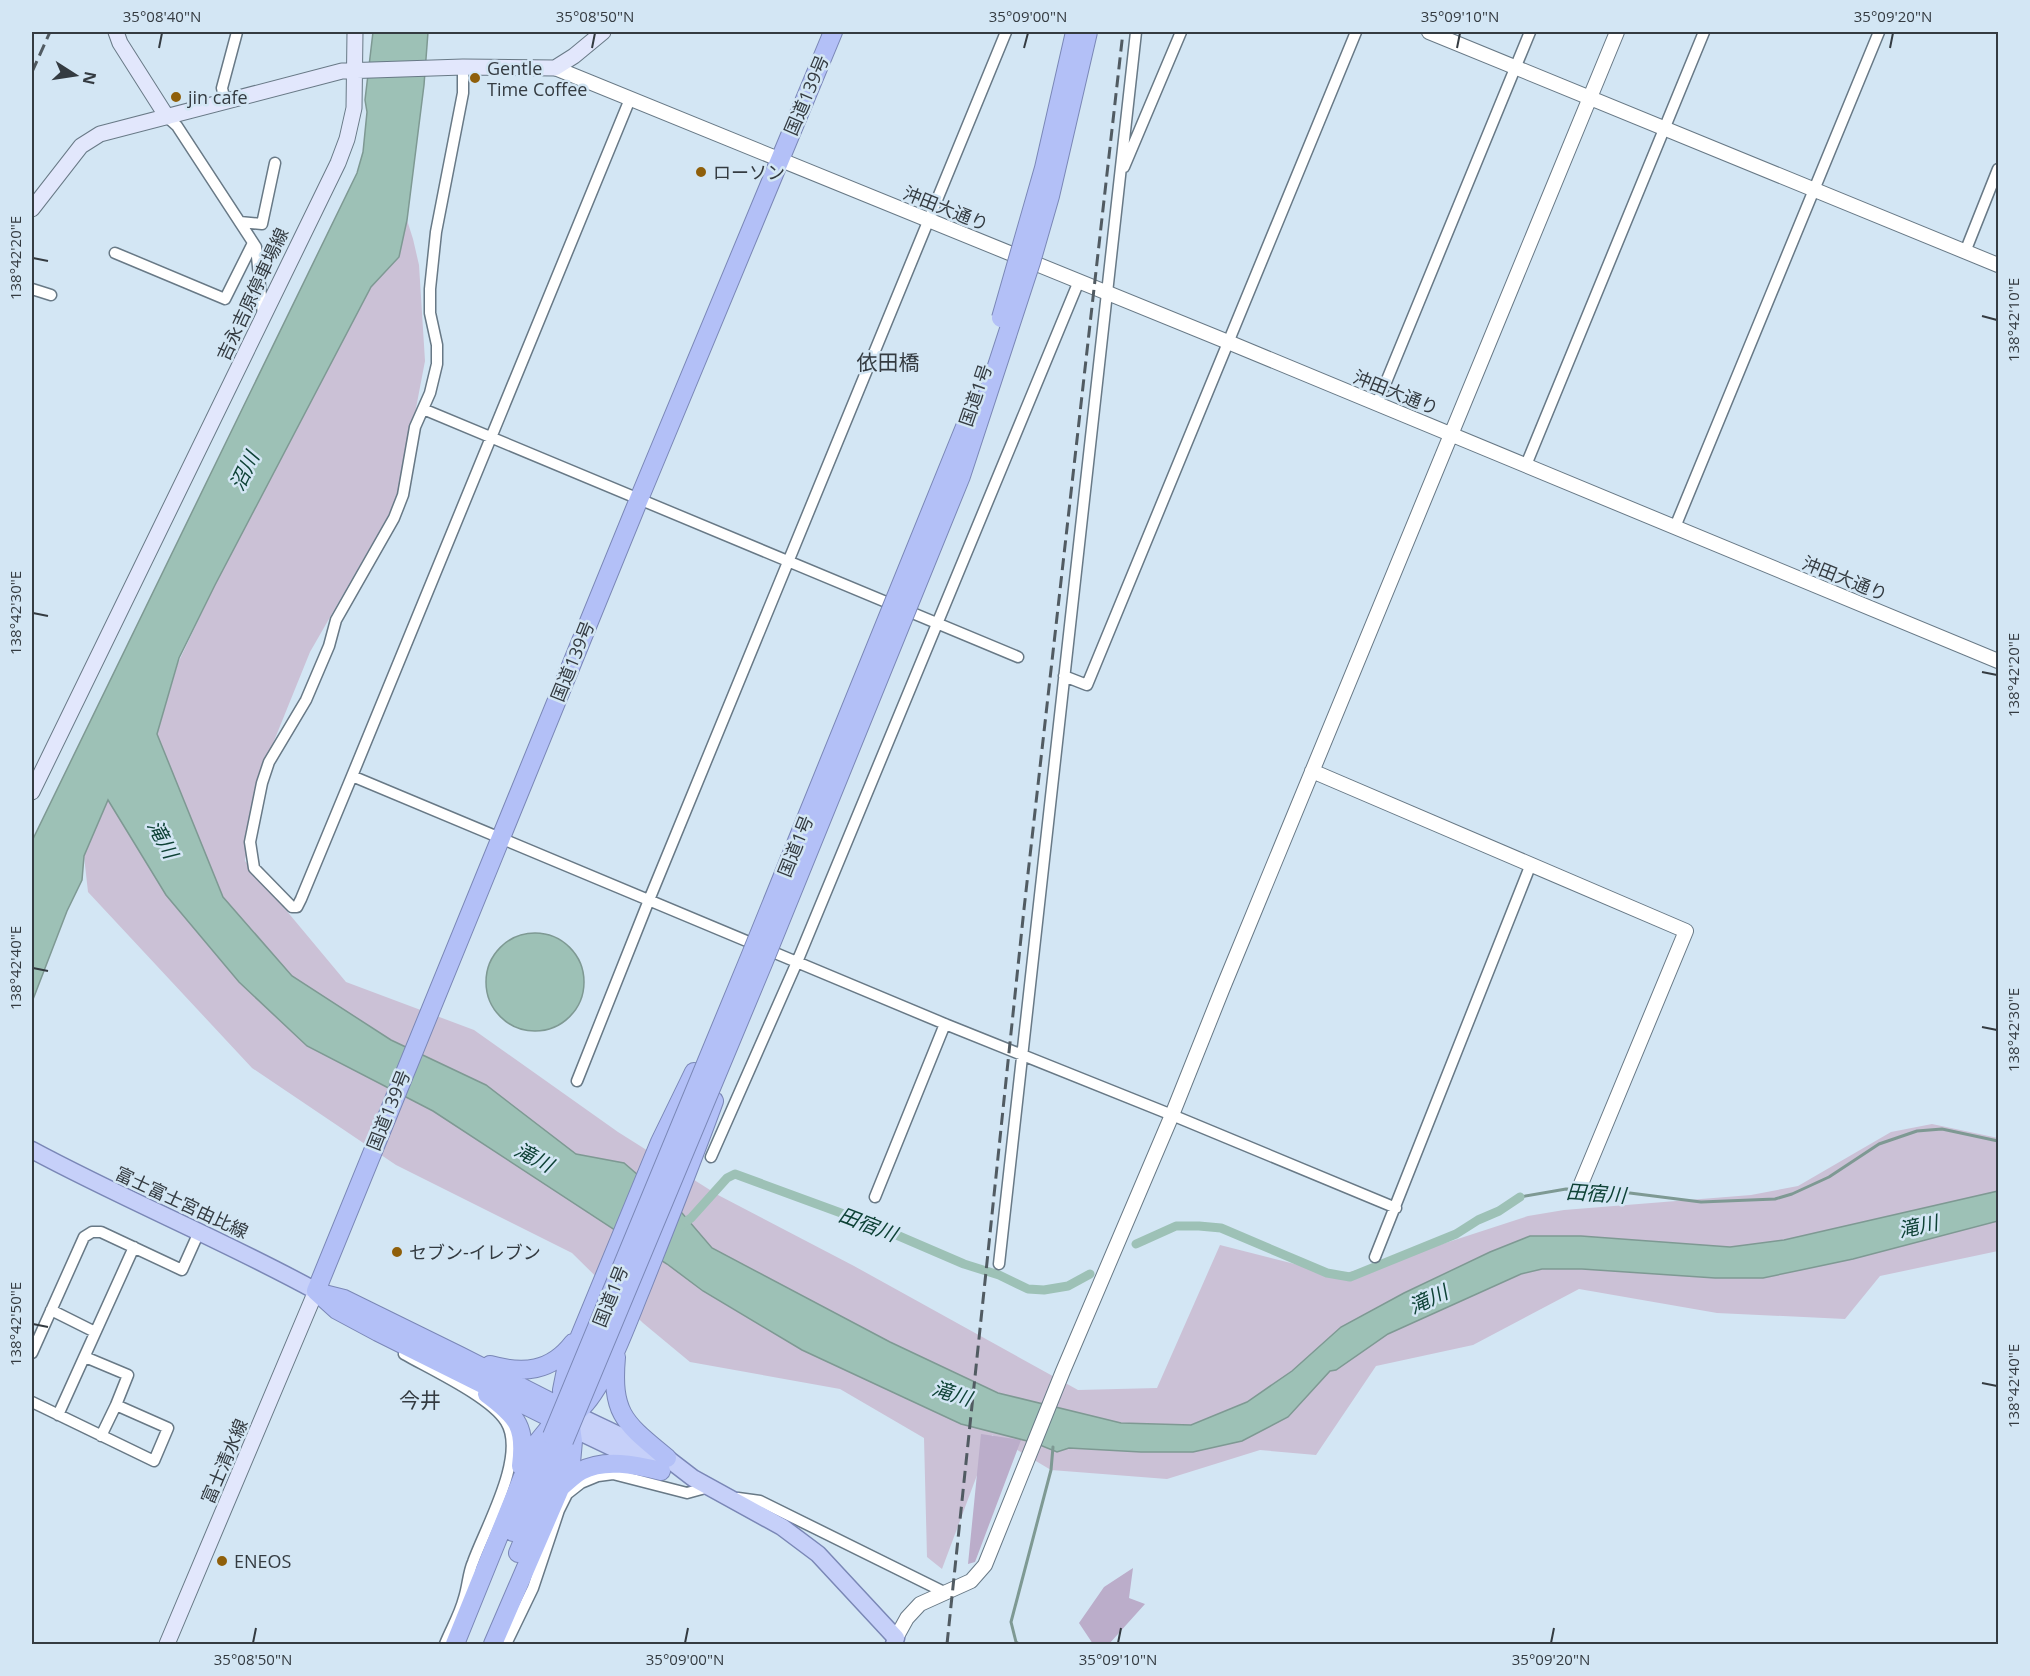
<svg xmlns="http://www.w3.org/2000/svg" width="2030" height="1676" font-family="'Open Sans','Noto Sans JP',sans-serif">
  <style>
    .green { fill: #cbc1d6 }
    .forest { fill: #bbadca }
    .water { fill: #9dc1b6; stroke: #7e9993; stroke-width: 1.5 }
    .lines { fill: none; stroke-linecap: round; stroke-linejoin: round }
    .stream { stroke: #7e9993; stroke-width: 3 }
    .canal { stroke: #9dc1b6; stroke-width: 9 }
    .minor-casing { stroke: #687986; stroke-width: 13 }
    .tertiary-casing { stroke: #687986; stroke-width: 16 }
    .secondary-casing { stroke: #687986; stroke-width: 17 }
    .primary-casing { stroke: #7a87b6; stroke-width: 19 }
    .trunk-casing { stroke: #7a87b6; stroke-width: 20 }
    .minor { stroke: #fff; stroke-width: 10 }
    .tertiary { stroke: #fff; stroke-width: 14 }
    .secondary { stroke: #e2e7fc; stroke-width: 15 }
    .primary { stroke: #c6d0f9; stroke-width: 16 }
    .trunk { stroke: #b3c0f7; stroke-width: 18 }
    .rail { stroke: #515b62; stroke-width: 3; stroke-dasharray: 12 6; stroke-linecap: butt }
    .trunk-bridge-casing { stroke: #7a87b6; stroke-width: 20; stroke-linecap: butt }
    .trunk-bridge { stroke: #b3c0f7; stroke-width: 18 }
    .ticks { fill: none; stroke: #343b41; stroke-width: 2 }
    .poi-dot { fill: #8f5f0a; stroke: #d3e6f4; stroke-width: 2 }
    .labels { text-anchor: middle; dominant-baseline: central; stroke-width: 5; stroke-linejoin: round; paint-order: stroke }
    .poi-label { font-size: 18px; fill: #343b41; stroke: #d3e6f4; text-anchor: start }
    .street-label { font-size: 18px; fill: #343b41; stroke: #d3e6f4 }
    .water-label { font-size: 20px; font-style: italic; fill: #0e4236; stroke: #d3e6f4 }
    .quarter-label { font-size: 21px; fill: #343b41; stroke: #d3e6f4 }
    .neatline { fill: none; stroke: #343b41; stroke-width: 2 }
    .ticks-label { font-size: 15px; text-anchor: middle; fill: #343b41 }
  </style>
  <rect width="100%" height="100%" fill="#d3e6f4"/>
  <path class="green" d="M407,220l6,19 6,26 6,96 -26,136 -89,155 -53,131 -12,78 101,121 128,48 144,102 100,63 136,71 224,124 79,-2 63,-143 118,30 49,-13 141,-46 36,-6 187,-15 47,-9 93,-54 41,-8 66,14v113l-118,25 -35,43 -128,-6 -138,-24 -106,56 -97,21 -60,89 -56,-5 -93,29 -116,-9 -59,-35 -50,134 -15,-12 -3,-119 -84,-49 -150,-27 -47,-39 -71,-70 -176,-88 -144,-97 -164,-176 -4,-36 24,-56 49,-66 21,-71 37,-78 156,-298 28,-30z"/>
  <path class="forest" d="M981,1434l40,6 -46,122 -7,2z
    M1133,1568l-4,30 16,6 -36,40h-16l-14,-21 25,-36z"/>
  <path class="water" d="M373,32h55l-4,53 -17,135 -8,37 -28,30 -156,298 -36,73 -22,76 66,163 69,79 99,64 95,45 90,69 48,9 58,50 30,35 178,94 108,51 123,30 70,2 56,-23 45,-31 49,-44 63,-34 86,-41 40,-16h51l149,11 54,-7 214,-49v30l-145,38 -90,19h-48l-133,-9h-40l-21,5 -133,60 -52,36 -6,1 -42,46 -46,24 -49,11h-52l-72,-4 -12,4 -22,-9 -74,-19 -159,-74 -99,-59 -36,-27 -234,-153 -126,-65 -68,-64 -73,-87 -58,-95 -24,56 -2,24 -15,31 -35,91v-161l325,-668 6,-21 4,-40 -2,-12z
    M486 982a49 49 0 1 1 98 0a49 49 0 1 1-98 0Z"/>
  <g class="lines">
    <path class="stream" d="M1520,1197l46,-8 48,2 87,11 74,-3 17,-5 37,-17 50,-33 38,-13 25,-2 56,12
      M1019,1644l-3,-2 -5,-20 40,-152 2,-23"/>
    <path class="canal" d="M680,1226l11,-8 36,-40 8,-4 136,50 93,40 35,11 29,14 16,1 24,-4 22,-12
      M1136,1244l40,-18h23l22,2 106,45 23,4 106,-43 22,-14 21,-9 21,-14"/>
    <defs>
      <path id="minor" d="M630,99l-278,677 593,248 227,91 224,93
        M225,102l-3,-14 15,-56
        M167,117l10,9 79,121 7,68
        M1124,167l57,-135
        M240,222l22,2 13,-61
        M1965,252l33,-83
        M115,253l110,46 28,-56
        M32,289l19,6
        M1377,404l153,-372
        M423,409l595,248
        M1526,465l178,-433
        M1675,527l204,-495
        M1064,676l23,9 269,-653
        M352,776l-51,123 -4,8h-5l-38,-39 -4,-26 12,-59 7,-21 37,-62 23,-54 7,-26 58,-102 9,-23 12,-68 15,-34 7,-29v-19l-7,-32v-24l6,-57 27,-139v-26
        M577,1081l72,-181 357,-868
        M711,1157l86,-195 282,-681
        M875,1197l70,-173
        M1375,1257l156,-393
        M999,1264l137,-1232
        M51,1310l44,22
        M32,1353l52,-116 8,-5h9l81,38 17,-38
        M404,1354c26,15 87,43 102,68 21,34 -21,106 -33,140 -5,11 -5,24 -9,36 -4,16 -13,31 -19,46
        M85,1357l43,18 -12,30
        M32,1402l122,59 14,-33 -52,-23 -15,31
        M58,1415l76,-168
        M738,1498l22,3 184,91
        M506,1644l27,-56 26,-78 8,-16 14,-11 17,-7 15,-2 74,19 22,-6"/>
      <path id="tertiary" d="M1429,32l569,233
        M555,68l673,274 770,319
        M1312,771l374,160 -105,253
        M896,1638l11,-20 13,-14 51,-23 14,-16 78,-194 109,-256 50,-125 395,-958"/>
      <path id="secondary" d="M116,32l4,11 47,74
        M32,209l49,-63 19,-12 242,-63 121,-4 92,1 19,-12 29,-24
        M32,792l306,-629 9,-24 7,-31 1,-76
        M167,1644l149,-353"/>
      <path id="primary" d="M32,1150c93,50 191,90 284,141
        M568,1411l99,47 26,20 89,49 36,27 78,84 -2,6
        M563,1424l86,41"/>
      <path id="trunk" d="M316,1291l323,-792 194,-467
        M316,1291l21,19 41,22 185,92
        M320,1293l24,6 116,57 108,55
        M616,1357c-5,58 9,66 51,101
        M490,1365c33,9 61,7 83,-22
        M487,1394c31,23 39,33 34,72
        M579,1410c25,-21 49,-90 62,-121 25,-63 50,-125 73,-188
        M563,1413l-1,-23 4,-20 94,-228 34,-70
        M562,1486c6,-5 12,-11 19,-15 23,-13 55,-6 80,0
        M513,1532l36,-88
        M518,1553l46,-112
        M455,1644l81,-200 13,-16 12,-11
        M493,1644l78,-181 2,-22 -3,-21"/>
    </defs>
    <use href="#minor" class="minor-casing"/>
    <use href="#tertiary" class="tertiary-casing"/>
    <use href="#secondary" class="secondary-casing"/>
    <use href="#primary" class="primary-casing"/>
    <use href="#trunk" class="trunk-casing"/>
    <use href="#minor" class="minor"/>
    <use href="#tertiary" class="tertiary"/>
    <use href="#secondary" class="secondary"/>
    <use href="#primary" class="primary"/>
    <use href="#trunk" class="trunk"/>
    <path class="rail" d="M32,33v-1
      M32,72l18,-40
      M947,1644l77,-735 99,-877"/>
    <defs>
      <path id="trunk-bridge" d="M1001,318l43,-150 31,-136
        M552,1436l198,-479 215,-530
        M564,1441l200,-480 197,-485 70,-214 19,-66 38,-164"/>
    </defs>
    <use href="#trunk-bridge" class="trunk-bridge-casing"/>
    <use href="#trunk-bridge" class="trunk-bridge"/>
  </g>
  <path class="ticks" d="M159,48l3,-15M592,48l3,-15M1024,48l4,-15M1457,48l3,-15M1890,48l3,-15M33,258l15,3M1982,316l15,4M33,613l15,3M1982,672l15,3M33,968l15,3M1982,1027l15,3M33,1324l15,3M1982,1383l15,3M253,1643l3,-15M685,1643l3,-15M1118,1643l3,-15M1551,1643l3,-15"/>
  <g class="poi-dot">
    <circle cx="475" cy="78" r="6"/>
    <circle cx="176" cy="97" r="6"/>
    <circle cx="701" cy="172" r="6"/>
    <circle cx="397" cy="1252" r="6"/>
    <circle cx="222" cy="1561" r="6"/>
  </g>
  <g class="labels">
    <g class="poi-label">
      <text x="487" y="68">Gentle<tspan x="487" dy="21">Time Coffee</tspan></text>
      <text x="188" y="97">jin cafe</text>
      <text x="713" y="172">ローソン</text>
      <text x="409" y="1252">セブン-イレブン</text>
      <text x="234" y="1561">ENEOS</text>
    </g>
    <g class="street-label">
      <text transform="translate(806 95) rotate(-67)">国道139号</text>
      <text transform="translate(946 208) rotate(22)">沖田大通り</text>
      <text transform="translate(252 294) rotate(-65)">吉永吉原停車場線</text>
      <text transform="translate(1396 392) rotate(22)">沖田大通り</text>
      <text transform="translate(975 395) rotate(-71)">国道1号</text>
      <text transform="translate(1845 578) rotate(22)">沖田大通り</text>
      <text transform="translate(572 661) rotate(-68)">国道139号</text>
      <text transform="translate(795 846) rotate(-68)">国道1号</text>
      <text transform="translate(388 1110) rotate(-68)">国道139号</text>
      <text transform="translate(182 1202) rotate(25)">富士富士宮由比線</text>
      <text transform="translate(610 1296) rotate(-68)">国道1号</text>
      <text transform="translate(224 1461) rotate(-67)">富士清水線</text>
    </g>
    <g class="water-label">
      <text transform="translate(244 471) rotate(-64)">沼川</text>
      <text transform="translate(163 839) rotate(62)">滝川</text>
      <text transform="translate(534 1157) rotate(28)">滝川</text>
      <text transform="translate(1596 1193) rotate(4)">田宿川</text>
      <text transform="translate(868 1224) rotate(21)">田宿川</text>
      <text transform="translate(1918 1226) rotate(-12)">滝川</text>
      <text transform="translate(1428 1299) rotate(-25)">滝川</text>
      <text transform="translate(952 1393) rotate(17)">滝川</text>
    </g>
    <g class="quarter-label">
      <text x="888" y="362">依田橋</text>
      <text x="420" y="1400">今井</text>
    </g>
  </g>
  <rect width="2030" height="1676" fill="none" stroke="#d3e6f4" stroke-width="66"/>
  <g transform="translate(75 75) rotate(102)" stroke="#d3e6f4" stroke-width="4.5" paint-order="stroke">
  <path d="M0-4.5L10 22L0 15L-10 22Z" fill="#343b41"/>
  <text y="-9" font-size="16" font-weight="bold" text-anchor="middle" fill="#343b41">N</text>
  </g>
  <rect x="33" y="33" width="1964" height="1610" class="neatline"/>
  <g class="ticks-label">
    <text x="162" y="22">35°08'40"N</text>
    <text x="595" y="22">35°08'50"N</text>
    <text x="1028" y="22">35°09'00"N</text>
    <text x="1460" y="22">35°09'10"N</text>
    <text x="1893" y="22">35°09'20"N</text>
    <text transform="translate(16 258) rotate(-90)" y="5">138°42'20"E</text>
    <text transform="translate(2014 320) rotate(-90)" y="5">138°42'10"E</text>
    <text transform="translate(16 613) rotate(-90)" y="5">138°42'30"E</text>
    <text transform="translate(2014 675) rotate(-90)" y="5">138°42'20"E</text>
    <text transform="translate(16 968) rotate(-90)" y="5">138°42'40"E</text>
    <text transform="translate(2014 1030) rotate(-90)" y="5">138°42'30"E</text>
    <text transform="translate(16 1324) rotate(-90)" y="5">138°42'50"E</text>
    <text transform="translate(2014 1386) rotate(-90)" y="5">138°42'40"E</text>
    <text x="253" y="1665">35°08'50"N</text>
    <text x="685" y="1665">35°09'00"N</text>
    <text x="1118" y="1665">35°09'10"N</text>
    <text x="1551" y="1665">35°09'20"N</text>
  </g>
</svg>
